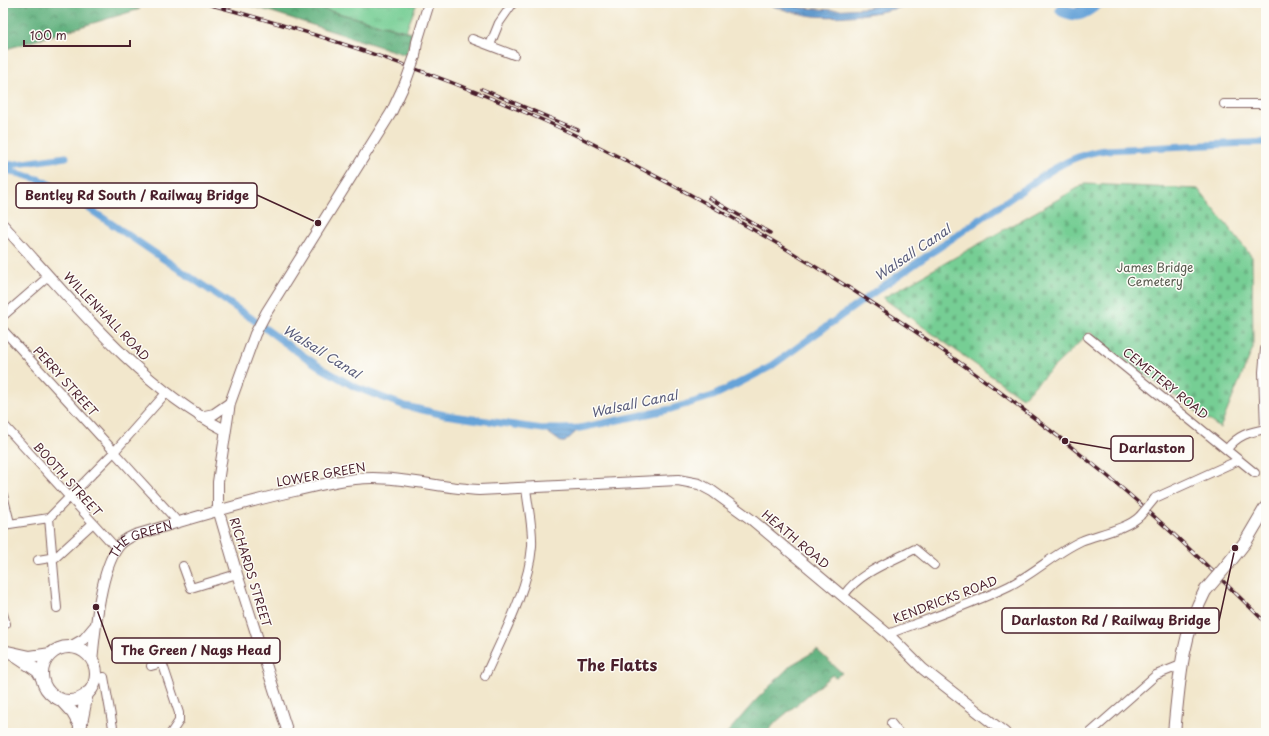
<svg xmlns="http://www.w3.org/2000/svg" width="1269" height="736" font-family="'Playpen Sans',sans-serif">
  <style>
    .grass { fill: url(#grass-tufts); stroke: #607660 }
    .forest { fill: url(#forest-crowns); stroke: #556854 }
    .cemetery { fill: url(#cemetery-stones); stroke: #607660 }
    .water { fill: url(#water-rules); stroke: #586182 }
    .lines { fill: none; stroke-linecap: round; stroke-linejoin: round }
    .canal { stroke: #66a3d8; stroke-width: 7 }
    .river { stroke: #66a3d8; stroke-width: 13 }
    .minor-casing { stroke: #856563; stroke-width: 10 }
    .tertiary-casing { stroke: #856563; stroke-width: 12 }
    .primary-casing { stroke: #856563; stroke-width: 14 }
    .minor { stroke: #fff; stroke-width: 8 }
    .tertiary { stroke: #fff; stroke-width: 10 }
    .primary { stroke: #fff; stroke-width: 12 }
    .rail-casing { stroke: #4a1f2b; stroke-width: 3.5 }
    .rail { stroke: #fdfcf7; stroke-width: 2; stroke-dasharray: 6; stroke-linecap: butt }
    .minor-bridge-casing { stroke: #856563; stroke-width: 10; stroke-linecap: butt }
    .tertiary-bridge-casing { stroke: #856563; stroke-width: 12; stroke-linecap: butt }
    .primary-bridge-casing { stroke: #856563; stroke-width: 14; stroke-linecap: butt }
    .minor-bridge { stroke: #fff; stroke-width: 8 }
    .tertiary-bridge { stroke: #fff; stroke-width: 10 }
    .primary-bridge { stroke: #fff; stroke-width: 12 }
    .labels { text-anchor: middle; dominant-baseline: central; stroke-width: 3; stroke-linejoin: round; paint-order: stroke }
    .park-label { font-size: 12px; fill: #595c50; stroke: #fdfcf7 }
    .street-label { font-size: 12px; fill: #4a1f2b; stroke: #fdfcf7 }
    .water-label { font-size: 13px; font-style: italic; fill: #575a79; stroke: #fdfcf7 }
    .district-label { font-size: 16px; font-weight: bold; fill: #4a1f2b; stroke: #fdfcf7 }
    .leader { fill: none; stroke: #4a1f2b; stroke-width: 1.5 }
    .callout-dot { fill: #4a1f2b; stroke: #fdfcf7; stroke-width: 1.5 }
    .callout { fill: #fdfcf7; stroke: #4a1f2b; stroke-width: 1.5 }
    .callout-label { font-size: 13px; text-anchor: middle; font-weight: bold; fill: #4a1f2b }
  </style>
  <defs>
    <pattern id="grass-tufts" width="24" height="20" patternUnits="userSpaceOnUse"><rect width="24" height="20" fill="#76ce94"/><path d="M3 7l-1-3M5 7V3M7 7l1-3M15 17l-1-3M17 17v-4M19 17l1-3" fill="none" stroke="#68b080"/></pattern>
    <pattern id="forest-crowns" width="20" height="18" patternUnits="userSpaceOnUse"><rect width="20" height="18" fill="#60b17e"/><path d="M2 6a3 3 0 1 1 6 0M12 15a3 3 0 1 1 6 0" fill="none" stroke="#518f67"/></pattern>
    <pattern id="cemetery-stones" width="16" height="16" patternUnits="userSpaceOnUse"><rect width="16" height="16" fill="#76ce94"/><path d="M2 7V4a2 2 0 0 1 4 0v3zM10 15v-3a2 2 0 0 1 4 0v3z" fill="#68b080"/></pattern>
    <pattern id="water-rules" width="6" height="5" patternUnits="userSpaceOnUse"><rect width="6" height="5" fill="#66a3d8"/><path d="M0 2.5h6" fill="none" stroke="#5684af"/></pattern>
  </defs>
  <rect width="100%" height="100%" fill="#fdfcf7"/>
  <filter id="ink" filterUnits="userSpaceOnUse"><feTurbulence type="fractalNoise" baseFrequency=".025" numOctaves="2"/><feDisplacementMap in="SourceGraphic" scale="8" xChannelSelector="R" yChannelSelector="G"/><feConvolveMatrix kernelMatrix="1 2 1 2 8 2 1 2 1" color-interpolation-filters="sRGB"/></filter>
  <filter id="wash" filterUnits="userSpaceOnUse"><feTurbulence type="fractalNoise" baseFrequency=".012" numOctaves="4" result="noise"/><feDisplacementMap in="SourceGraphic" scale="16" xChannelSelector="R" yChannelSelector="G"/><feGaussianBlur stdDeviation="0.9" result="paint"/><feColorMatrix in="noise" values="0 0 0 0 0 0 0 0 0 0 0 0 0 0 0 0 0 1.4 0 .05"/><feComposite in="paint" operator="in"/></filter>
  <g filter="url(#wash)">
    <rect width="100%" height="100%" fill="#f2e7cc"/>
    <path class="grass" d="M300,3h117l-11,28z"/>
    <path class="forest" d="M3,3h125l12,6 -137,41z
      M239,3h61l112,30 -6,22 -134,-43z
      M817,650l25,23 -6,4 -4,-2 -55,46 -11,12h-39l29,-33 35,-35z"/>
    <path class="cemetery" d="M1085,184l113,5 54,68 1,91 -33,80 -101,-72 -29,-24 -68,66 -139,-100z"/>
    <path class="water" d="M762,3h21l20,5 29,2 33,-2 24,-5h29c-35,9 -68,16 -104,13 -18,-2 -35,-8 -52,-13z
      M1089,3h4l-13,4v3h8l8,-5 1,-2h5l-23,16 -18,-6 1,-3 10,-1z
      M580,428l-15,14h-4l-18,-13z"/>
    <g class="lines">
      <path class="canal" d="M3,166l63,-9
        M3,169l35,10 25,12 188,127 41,30 31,21 32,18 50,19 40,9 98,14h19l18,-1 91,-19 42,-13 30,-15 27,-14 106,-76 171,-118c19,-12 36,-20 59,-23l160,-8"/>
      <path class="river" d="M1062,10c18,8 21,3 35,-7"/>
    </g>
  </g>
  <g filter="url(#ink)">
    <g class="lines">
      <defs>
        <path id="minor" d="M472,39l42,16
          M490,45l9,-22 14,-20
          M1224,104h42
          M3,316l46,-40
          M3,330l108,118
          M1088,337l167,136
          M167,392l-53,60 64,70
          M3,424l114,125
          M1227,449c11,-14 22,-17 39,-20
          M3,495l7,28
          M1155,498l84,-38
          M49,518l8,90
          M3,525l46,-7 61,-62
          M38,560l18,-3 36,-33
          M183,566l8,22 46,-14
          M844,595c16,-23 46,-33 71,-46l19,16
          M3,614l3,10
          M888,634c40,-15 82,-29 121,-48 26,-13 46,-33 72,-45 17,-7 46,-12 59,-25
          M158,650l21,63v8l-8,12
          M151,666l11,-3
          M485,676c17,-38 44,-88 47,-130 1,-19 -4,-39 -6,-58
          M104,677l10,56
          M891,723l8,10
          M1090,733l66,-58 25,-10"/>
        <g id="tertiary">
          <path d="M415,56l2,-14 12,-39"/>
          <path d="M3,225c66,72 134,160 222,205"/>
          <path d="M1266,349l-2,23 2,57"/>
          <path d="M200,417l14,-3 16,-11"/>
          <path d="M70,647l14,-8 10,-12"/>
          <path id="s1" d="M92,661c3,-29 8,-90 26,-114 4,-6 10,-9 17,-12 55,-16 108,-33 164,-45 24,-6 49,-12 74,-12 35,0 70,10 106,12l199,-10 21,4 13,7 40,29 136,114 35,35 82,64"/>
          <path d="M288,733l-51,-159 -19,-65v-27l12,-79 25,-69 11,-21 125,-200 15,-32"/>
        </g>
        <path id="primary" d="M1228,564l18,-23 20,-34
          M42 674a27 27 0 1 1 54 0a27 27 0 1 1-54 0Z
          M3,651l27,6 21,-3
          M17,657l21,14 4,7
          M60,699l13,14 8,14
          M79,733l8,-40
          M1174,733c5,-50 7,-96 31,-142"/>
      </defs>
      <use href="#minor" class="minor-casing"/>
      <use href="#tertiary" class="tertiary-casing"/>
      <use href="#primary" class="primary-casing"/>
      <use href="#minor" class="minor"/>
      <use href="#tertiary" class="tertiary"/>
      <use href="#primary" class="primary"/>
      <defs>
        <path id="rail" d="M204,3c110,29 220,66 325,111 56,24 109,53 162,81 147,79 286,174 414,279 57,47 109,98 161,149
          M482,89l96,41
          M709,198l61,35"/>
      </defs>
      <use href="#rail" class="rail-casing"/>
      <use href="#rail" class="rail"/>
      <defs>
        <path id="minor-bridge" d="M1140,516l15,-18"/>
        <path id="tertiary-bridge" d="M406,81l9,-25"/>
        <path id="primary-bridge" d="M1205,591l23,-27"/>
      </defs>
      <use href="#minor-bridge" class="minor-bridge-casing"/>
      <use href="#tertiary-bridge" class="tertiary-bridge-casing"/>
      <use href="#primary-bridge" class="primary-bridge-casing"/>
      <use href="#minor-bridge" class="minor-bridge"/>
      <use href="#tertiary-bridge" class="tertiary-bridge"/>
      <use href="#primary-bridge" class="primary-bridge"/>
    </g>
  </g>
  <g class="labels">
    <g class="park-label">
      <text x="1155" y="267">James Bridge<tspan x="1155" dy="14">Cemetery</tspan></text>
    </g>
    <g class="street-label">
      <text transform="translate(107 316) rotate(46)">WILLENHALL ROAD</text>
      <text transform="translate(66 381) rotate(48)">PERRY STREET</text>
      <text transform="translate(1166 383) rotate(39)">CEMETERY ROAD</text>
      <text transform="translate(321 474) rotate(-10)">LOWER GREEN</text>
      <text transform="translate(68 479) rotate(48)">BOOTH STREET</text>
      <text transform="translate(796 539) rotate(40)">HEATH ROAD</text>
      <text stroke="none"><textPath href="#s1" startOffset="142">THE GREEN</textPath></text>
      <text transform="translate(251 572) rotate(73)">RICHARDS STREET</text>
      <text transform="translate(945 599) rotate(-21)">KENDRICKS ROAD</text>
    </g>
    <g class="water-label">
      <text transform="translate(912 252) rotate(-34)">Walsall Canal</text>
      <text transform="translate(322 351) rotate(32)">Walsall Canal</text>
      <text transform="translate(634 403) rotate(-12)">Walsall Canal</text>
    </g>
    <g class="district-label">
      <text x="617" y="664">The Flatts</text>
    </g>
  </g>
  <path class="leader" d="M318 223L257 195M1065 441L1111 449M1235 548L1219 621M96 607L112 651"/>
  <g class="callout-dot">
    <circle cx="318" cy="223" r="4"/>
    <circle cx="1065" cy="441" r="4"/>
    <circle cx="1235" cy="548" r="4"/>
    <circle cx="96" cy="607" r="4"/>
  </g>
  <g class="callout">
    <rect x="16" y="183" width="241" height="25" rx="4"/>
    <rect x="1111" y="436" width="82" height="25" rx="4"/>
    <rect x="1002" y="608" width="217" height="25" rx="4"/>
    <rect x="112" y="638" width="168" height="25" rx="4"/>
  </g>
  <g class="callout-label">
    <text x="137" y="200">Bentley Rd South / Railway Bridge</text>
    <text x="1152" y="453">Darlaston</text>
    <text x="1111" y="625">Darlaston Rd / Railway Bridge</text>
    <text x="196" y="655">The Green / Nags Head</text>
  </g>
  <rect width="1269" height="736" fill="none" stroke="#fdfcf7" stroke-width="16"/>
  <path d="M24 40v6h106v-6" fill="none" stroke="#4a1f2b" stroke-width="2"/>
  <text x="30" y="40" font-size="12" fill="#4a1f2b" stroke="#fdfcf7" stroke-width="3" paint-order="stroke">100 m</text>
</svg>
